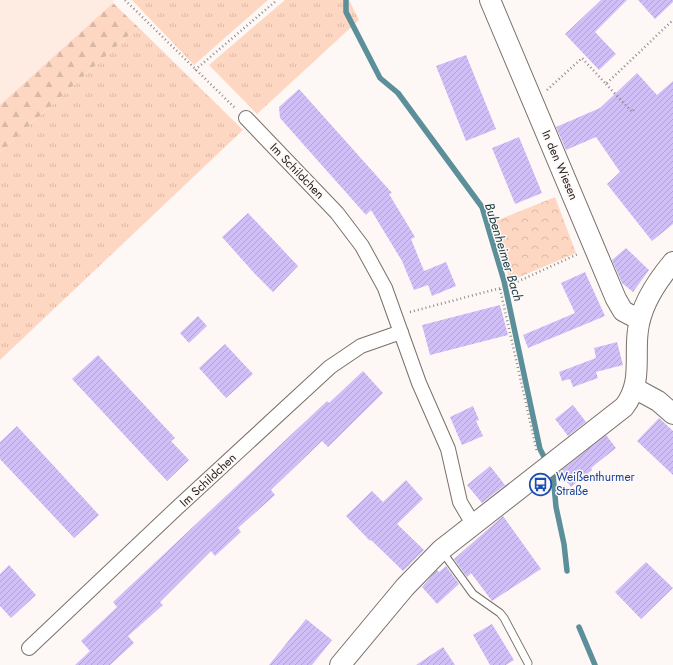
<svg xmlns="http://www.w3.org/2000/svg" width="673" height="665" font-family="Jost,sans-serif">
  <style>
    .commercial { fill: #feebe2 }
    .grass { fill: url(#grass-tufts) }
    .forest { fill: url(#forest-firs) }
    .park { fill: url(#park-crowns) }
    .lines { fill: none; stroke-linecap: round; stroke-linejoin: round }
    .stream { stroke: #5b8f99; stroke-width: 5.5 }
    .building { fill: url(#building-hatch) }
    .lane-casing { stroke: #7b706a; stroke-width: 9 }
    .street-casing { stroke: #7b706a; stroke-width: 16 }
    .secondary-casing { stroke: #7b706a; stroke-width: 22 }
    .path { stroke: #8d8986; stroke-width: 2.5; stroke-dasharray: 1 3; stroke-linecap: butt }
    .lane { stroke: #fff; stroke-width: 7 }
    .street { stroke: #fff; stroke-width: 14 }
    .secondary { stroke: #fff; stroke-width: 20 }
    .labels { text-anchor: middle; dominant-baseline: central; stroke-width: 3; stroke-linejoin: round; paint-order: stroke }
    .street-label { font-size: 12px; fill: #26221f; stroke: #fdf8f6 }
    .transit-label { font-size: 12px; fill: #164399; stroke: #fdf8f6; text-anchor: start }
    .water-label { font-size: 13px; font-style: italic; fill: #163b42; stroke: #fdf8f6 }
  </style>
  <defs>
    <pattern id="grass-tufts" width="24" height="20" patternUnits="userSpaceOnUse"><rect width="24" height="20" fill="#fed7c2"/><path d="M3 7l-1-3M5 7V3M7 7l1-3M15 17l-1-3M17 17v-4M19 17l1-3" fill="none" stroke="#dab8a6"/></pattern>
    <pattern id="forest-firs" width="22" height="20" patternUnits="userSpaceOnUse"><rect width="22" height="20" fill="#fed7c2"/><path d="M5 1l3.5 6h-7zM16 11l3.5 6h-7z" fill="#dab8a6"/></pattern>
    <pattern id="park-crowns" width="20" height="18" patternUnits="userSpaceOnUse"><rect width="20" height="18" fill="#fed7c2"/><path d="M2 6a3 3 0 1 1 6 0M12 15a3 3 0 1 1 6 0" fill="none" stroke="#dab8a6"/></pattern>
    <pattern id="building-hatch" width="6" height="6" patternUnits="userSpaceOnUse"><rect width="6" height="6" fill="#d0bef6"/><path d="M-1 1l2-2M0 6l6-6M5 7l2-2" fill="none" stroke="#b2a3d2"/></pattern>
  </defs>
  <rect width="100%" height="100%" fill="#fdf8f6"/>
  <path class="commercial" d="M0,0h113v3l-113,102z"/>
  <path class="grass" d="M132,0h136l-74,65z
    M285,0h64l10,20 -102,94 -48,-49z
    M138,27l105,103 -243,230v-208z"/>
  <path class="forest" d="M113,3l25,24 -138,125v-47z"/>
  <path class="park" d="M555,197l21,56 -66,28 -17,-59z"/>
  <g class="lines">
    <path class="stream" d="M346,0v12l34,66 18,15 84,114 22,74 36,168 13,25 3,33 8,37 3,27
      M579,627l16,38"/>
  </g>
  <path class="building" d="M601,0h26l-32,32 21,22 -17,16 -34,-36z
    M638,0h35v2l-18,17z
    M466,55l30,74 -30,12 -30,-75z
    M637,73l20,22 16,-14v143l-21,17 -45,-57 13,-12 -24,-35 -30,13 -10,-23 44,-19z
    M299,89l93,104 -3,1 26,43 -4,2 13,32 22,-9 10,24 -24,10 -4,-11 -14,5 -12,-29 -31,-51 -5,5 -86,-97 -1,-11z
    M519,137l23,56 -27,11 -23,-56z
    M248,213l50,53 -25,26 -18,-18 -33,-37z
    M626,248l23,22 -16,22 -11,-9 -10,-23z
    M585,272l20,44 -77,32 -5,-13 52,-22 -14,-30z
    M500,305l8,30 -78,20 -8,-30z
    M198,316l9,10 -18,17 -9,-10z
    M617,342l6,23 -27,7 2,6 -25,9 -3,-8 -8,2 -3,-9 37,-14 -2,-10z
    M225,344l28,30 -27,24 -27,-30z
    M98,355l77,83 -4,3 18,19 -22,21 -95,-102z
    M363,371l20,22 -55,54 -6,-6 -51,49 4,5 -37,33 3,4 -26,24 -4,-5 -51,51 3,3 -35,31 6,7 -24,22h-35l15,-14 -9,-10 36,-34 -4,-5 214,-201 2,2z
    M573,405l13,17 -18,14 -13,-17z
    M473,406l6,14 -3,1 7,15 -21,9 -12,-28z
    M659,418l14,13v44l-36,-34z
    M17,426l82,89 -25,23 -74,-79v-17z
    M606,435l10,13 -25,20 1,2 -21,17 -12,-15z
    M490,466l15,19 -23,18 -15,-18z
    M406,480l17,19 -26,25 27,26 -21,21 -32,-31 -1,1 -24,-25 26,-25 11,11z
    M503,516l38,53 -49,32 -21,-28 -4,4 -13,-18z
    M646,562l27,26 -32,31 -26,-27z
    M9,565l27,30 -25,23 -11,-12v-32z
    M446,566l13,18 -22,20 -15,-17 15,-17 2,2z
    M306,619l26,21 -20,25h-43z
    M492,624l22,36 -8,5h-16l-17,-30z
    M443,647l12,18h-39z"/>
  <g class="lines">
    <defs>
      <path id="lane" d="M441,550l32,44 27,19 4,5 24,45"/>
      <path id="street" d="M246,118l91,95 25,33 23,42 34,95 29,66 12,53 13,22
        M29,648l149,-141 152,-140 31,-21 40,-14"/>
      <path id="secondary" d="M490,0l126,299 7,12 17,9
        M634,388l24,13 15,13
        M340,665l65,-78 36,-37 183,-143c19,-24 10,-50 14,-77 3,-25 19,-49 35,-68"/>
    </defs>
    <use href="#lane" class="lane-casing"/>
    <use href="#street" class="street-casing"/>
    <use href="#secondary" class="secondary-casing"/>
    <path class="path" d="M125,0l110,108
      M195,70l82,-70
      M606,84l26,28 3,-4
      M547,90l35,-32 24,26 67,-64
      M500,289l37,163
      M410,312l98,-26 70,-32"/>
    <use href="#lane" class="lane"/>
    <use href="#street" class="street"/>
    <use href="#secondary" class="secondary"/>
  </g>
  <defs>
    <symbol id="bus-ring" viewBox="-11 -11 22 22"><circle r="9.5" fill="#fdf8f6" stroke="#1a4fb4" stroke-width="1.5"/><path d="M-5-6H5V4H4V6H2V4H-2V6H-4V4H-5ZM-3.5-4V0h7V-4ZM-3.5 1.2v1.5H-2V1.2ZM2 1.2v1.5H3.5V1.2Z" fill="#1a4fb4"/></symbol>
  </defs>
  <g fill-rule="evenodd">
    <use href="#bus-ring" x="528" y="472" width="25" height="25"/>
  </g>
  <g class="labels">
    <g class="street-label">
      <text transform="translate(560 165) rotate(67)">In den Wiesen</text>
      <text transform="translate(297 171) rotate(46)">Im Schildchen</text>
      <text transform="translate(208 480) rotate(-43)">Im Schildchen</text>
    </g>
    <g class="transit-label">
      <text x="556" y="477">Weißenthurmer<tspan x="556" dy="14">Straße</tspan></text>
    </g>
    <g class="water-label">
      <text transform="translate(504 252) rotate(73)">Bubenheimer Bach</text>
    </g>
  </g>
</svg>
